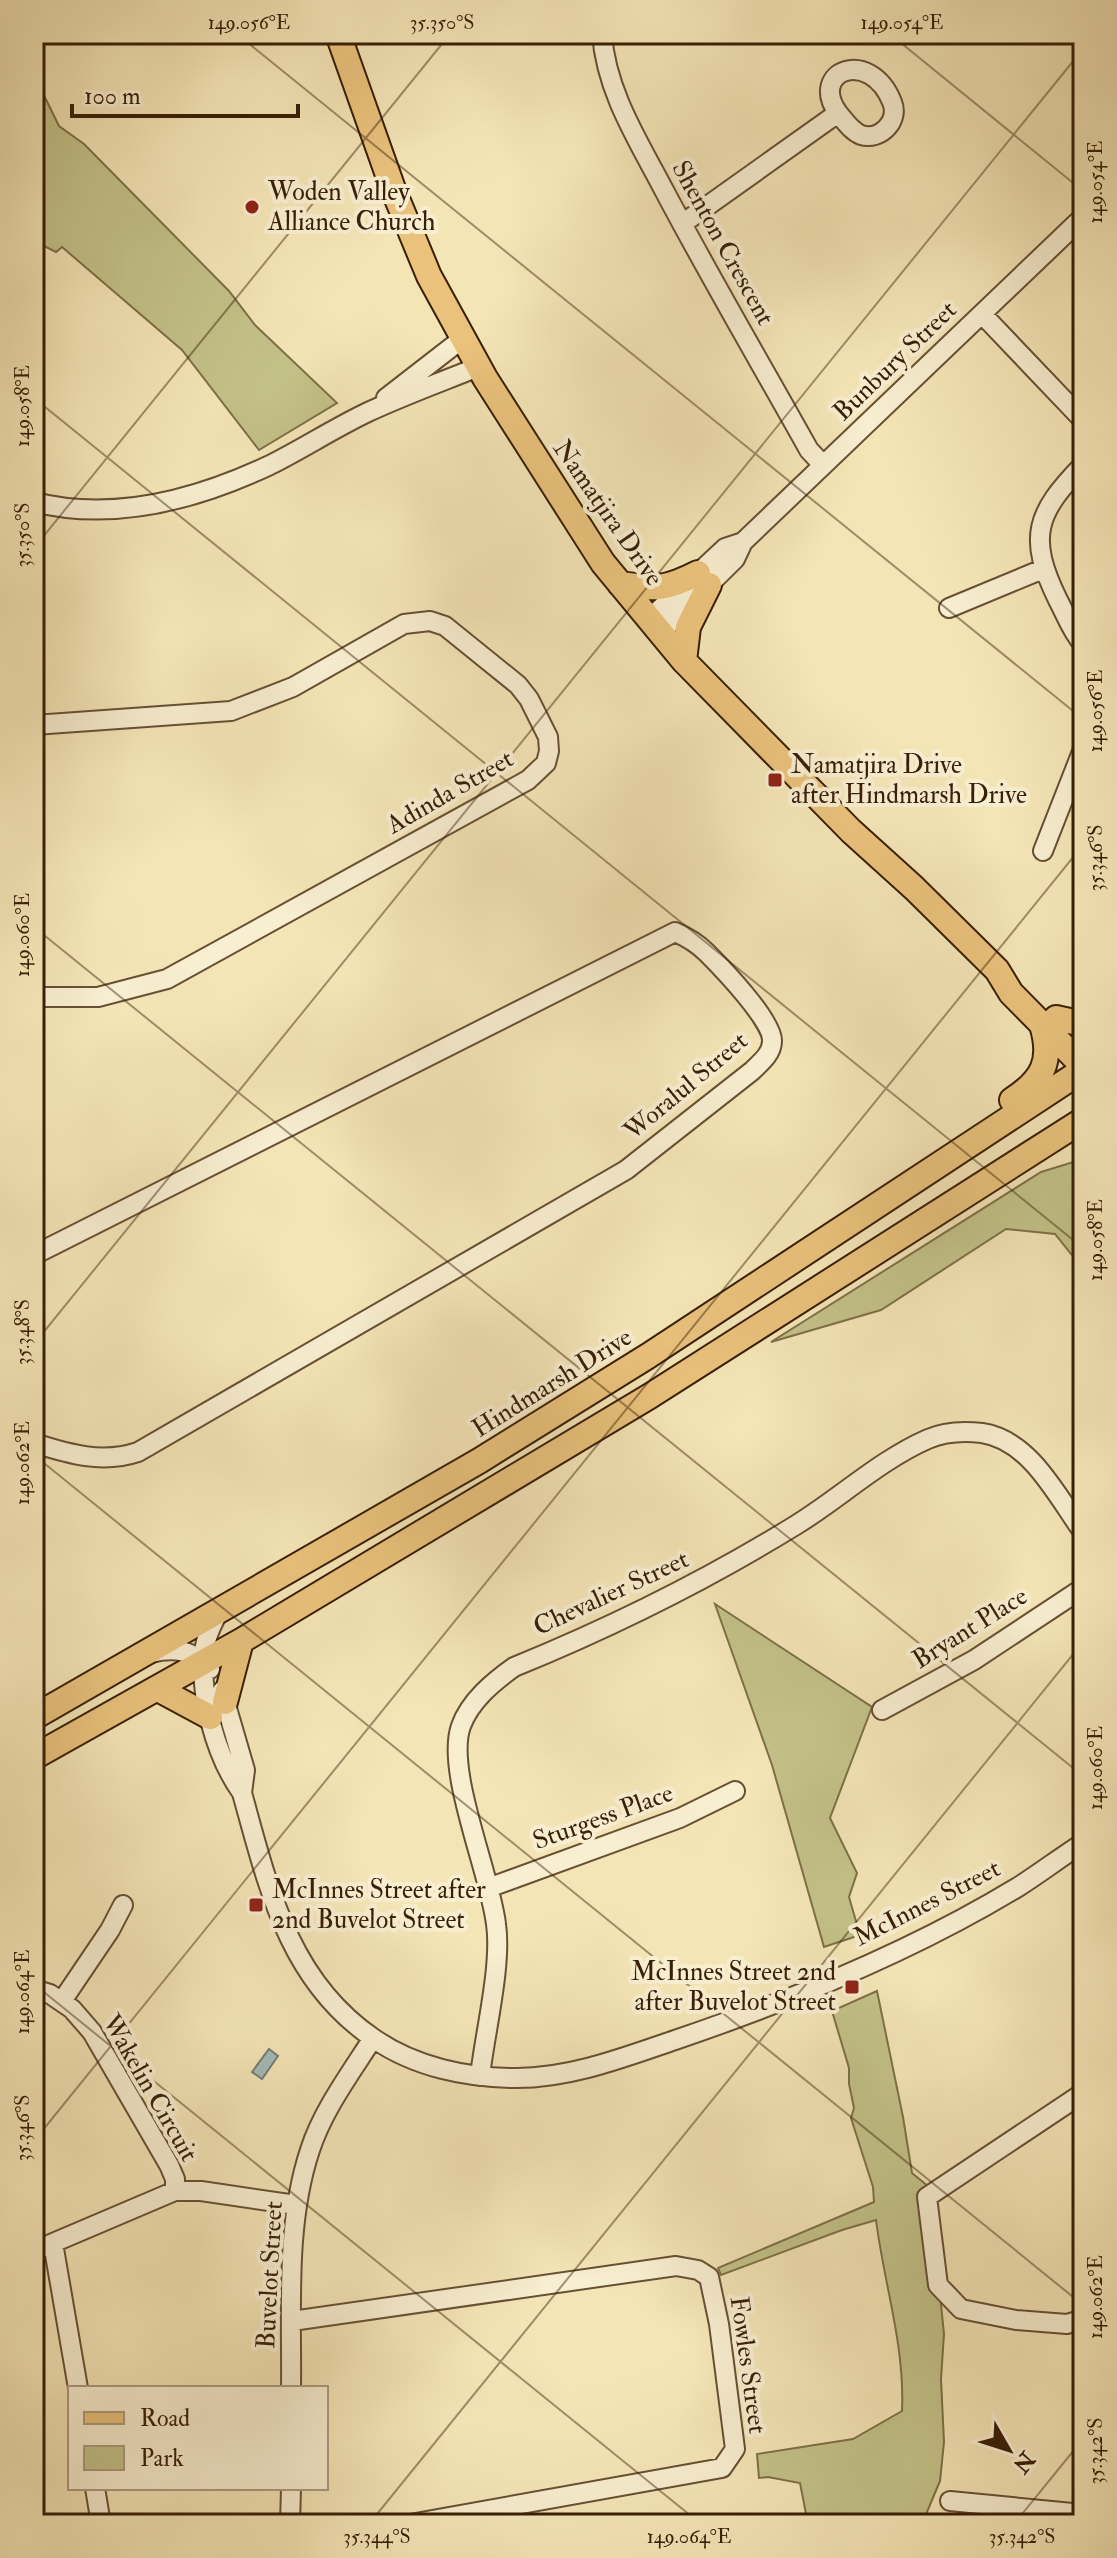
<svg xmlns="http://www.w3.org/2000/svg" width="1117" height="2558" font-family="'IM FELL Double Pica',serif">
  <style>
    .green { fill: #c3c289; stroke: #7e7048; stroke-width: 2 }
    .water { fill: #a1bcb9; stroke: #777d72; stroke-width: 2 }
    .lines { fill: none; stroke-linecap: round; stroke-linejoin: round }
    .minor-casing { stroke: #675034; stroke-width: 22 }
    .major-casing { stroke: #381f08; stroke-width: 28 }
    .minor { stroke: #f8eed0; stroke-width: 18 }
    .major { stroke: #eac27c; stroke-width: 24 }
    .ticks { fill: none; stroke: #381f08; stroke-width: 2; stroke-opacity: 0.45 }
    .poi-dot { fill: #8f2418; stroke: #f8eed0; stroke-width: 3 }
    .labels { text-anchor: middle; dominant-baseline: central; stroke-width: 8; stroke-linejoin: round; paint-order: stroke }
    .poi-label { font-size: 26px; fill: #381f08; stroke: #f8eed0; text-anchor: start }
    .street-label { font-size: 26px; fill: #381f08; stroke: #f8eed0 }
    .neatline { fill: none; stroke: #381f08; stroke-width: 3 }
    .ticks-label { font-size: 20px; text-anchor: middle; fill: #381f08 }
  </style>
  <rect width="100%" height="100%" fill="#f4e5b7"/>
  <filter id="stains"><feTurbulence type="fractalNoise" baseFrequency=".0025" numOctaves="4"/><feColorMatrix values="0 0 0 0 .2 0 0 0 0 .09 0 0 0 0 .02 0 0 0 .5 -.17"/></filter>
  <radialGradient id="worn" r=".72"><stop offset=".6" stop-color="#630" stop-opacity="0"/><stop offset="1" stop-color="#630" stop-opacity=".3"/></radialGradient>
  <path class="green" d="M34,75l25,51 25,18 145,147 26,34 82,78 -78,47 -77,-100 -120,-103 -6,5 -22,-11z
    M1083,1159v110l-28,-35 -49,-5 -125,81 -110,32 270,-170z
    M715,1604l157,103 -42,111 27,55 -8,24 11,38 -36,12 -52,-182z
    M877,1991l26,126 9,56 17,14 15,147 -3,45 3,63 -4,39 -18,43h-114l-8,-41 -32,-6 -9,1 -2,-24 96,-15 49,-28c3,-66 -18,-127 -26,-191l-34,10 -121,45 -3,-7 156,-66 -1,-15 -22,-69 3,-10 -5,-24v-16l-17,-57z"/>
  <path class="water" d="M269,2049l9,7 -16,23 -10,-7z"/>
  <g class="lines">
    <defs>
      <path id="minor" d="M602,34c4,58 37,108 63,158 46,87 96,172 144,258l14,15
        M682,224l156,-111c-30,-42 32,-66 54,-11 8,19 -12,39 -31,33 -10,-4 -16,-14 -23,-22
        M982,314l101,106
        M386,398l76,-59
        M1083,465c-47,48 -56,72 -25,135 8,15 14,32 25,44
        M34,502c79,20 164,-3 236,-37 32,-16 63,-36 96,-52 36,-17 75,-31 112,-46
        M949,608l94,-39
        M649,619l76,-71 18,-6
        M661,632l74,-73 8,-17 340,-325
        M34,725l197,-14 62,-24 111,-63 26,-3 15,5 73,59 11,14 19,38 1,14 -3,12 -18,17 -361,199 -69,18h-64
        M1043,851l40,-102
        M34,1255l641,-323c12,5 23,12 32,21 15,15 66,68 65,88 0,13 -12,22 -20,30l-126,99 -488,282c-36,12 -69,2 -104,-9
        M219,1611c-6,12 -12,22 -14,35 -7,47 10,109 37,147 26,93 46,187 131,245 41,29 94,40 144,40 54,0 108,-21 158,-38 118,-40 236,-88 343,-153 22,-14 43,-30 65,-44
        M151,1653c23,-6 43,-3 59,16
        M222,1691l23,79 -3,23
        M882,1710l92,-50 109,-72
        M488,1888l192,-70 55,-27
        M34,1989l16,5 22,15 20,23 77,133 6,14v12
        M62,2001l48,-71 13,-25
        M480,2076c5,-44 22,-111 16,-152 -6,-51 -51,-154 -35,-198 9,-25 32,-44 53,-59 98,-40 191,-86 282,-142 44,-27 84,-65 132,-86 16,-7 37,-8 54,-6 48,7 75,63 101,99
        M1083,2093l-156,104 11,88 23,24 55,11 51,4 16,-5
        M53,2243l25,145
        M34,2251l141,-60h26l95,14
        M292,2321l384,-55 22,4 11,7 10,47 16,125 -13,19 -312,56
        M291,2388c1,-78 -6,-163 19,-238 13,-40 40,-76 63,-112
        M95,2488l6,36
        M950,2501l133,13
        M290,2524l1,-36"/>
      <path id="major" d="M338,34l55,155 36,87 56,102 118,185 81,98 167,170 63,57 83,82 14,23 72,73
        M620,584c36,5 45,6 78,-11
        M684,661l4,-34 21,-42
        M1056,1018l27,6
        M1012,1100c31,-20 41,-39 30,-75
        M158,1689l52,28
        M225,1702l16,-61
        M34,1717l445,-256 169,-105 435,-286
        M34,1757l207,-116 409,-245 433,-276"/>
    </defs>
    <use href="#minor" class="minor-casing"/>
    <use href="#major" class="major-casing"/>
    <use href="#minor" class="minor"/>
    <use href="#major" class="major"/>
  </g>
  <path class="ticks" d="M237,34l846,685M890,34l193,157M34,398l1049,850M34,548l416,-514M34,927l1049,849M34,1344l1049,-1295M34,1455l1049,850M34,1984l667,540M34,2141l1049,-1296M34,2512l15,12M369,2524l714,-882M1014,2524l69,-85"/>
  <g class="poi-dot">
    <circle cx="252" cy="207" r="8"/>
    <rect x="767" y="772" width="16" height="16" rx="4"/>
    <rect x="248" y="1897" width="16" height="16" rx="4"/>
    <rect x="844" y="1979" width="16" height="16" rx="4"/>
  </g>
  <g class="labels">
    <g class="poi-label">
      <text x="268" y="192">Woden Valley<tspan x="268" dy="30">Alliance Church</tspan></text>
      <text x="791" y="765">Namatjira Drive<tspan x="791" dy="30">after Hindmarsh Drive</tspan></text>
      <text x="272" y="1890">McInnes Street after<tspan x="272" dy="30">2nd Buvelot Street</tspan></text>
      <text x="836" y="1972" text-anchor="end">McInnes Street 2nd<tspan x="836" dy="30">after Buvelot Street</tspan></text>
    </g>
    <g class="street-label">
      <text transform="translate(723 243) rotate(61)">Shenton Crescent</text>
      <text transform="translate(895 361) rotate(-44)">Bunbury Street</text>
      <text transform="translate(608 513) rotate(55)">Namatjira Drive</text>
      <text transform="translate(450 792) rotate(-30)">Adinda Street</text>
      <text transform="translate(686 1086) rotate(-40)">Woralul Street</text>
      <text transform="translate(552 1383) rotate(-32)">Hindmarsh Drive</text>
      <text transform="translate(611 1593) rotate(-25)">Chevalier Street</text>
      <text transform="translate(970 1628) rotate(-32)">Bryant Place</text>
      <text transform="translate(603 1817) rotate(-20)">Sturgess Place</text>
      <text transform="translate(927 1903) rotate(-27)">McInnes Street</text>
      <text transform="translate(150 2088) rotate(60)">Wakelin Circuit</text>
      <text transform="translate(270 2275) rotate(-87)">Buvelot Street</text>
      <text transform="translate(748 2365) rotate(82)">Fowles Street</text>
    </g>
  </g>
  <rect width="1117" height="2558" fill="none" stroke="#f4e5b7" stroke-width="88"/>
  <rect x="68" y="2386" width="260" height="104" fill="#f8eed0" stroke="#ab9b80" stroke-width="2"/>
  <rect x="84" y="2412" width="40" height="12" fill="#eac27c" stroke="#ab9b80" stroke-width="2"/>
  <text x="140" y="2426" font-size="24" fill="#381f08">Road</text>
  <rect x="84" y="2446" width="40" height="24" fill="#c3c289" stroke="#ab9b80" stroke-width="2"/>
  <text x="140" y="2466" font-size="24" fill="#381f08">Park</text>
  <g transform="translate(1009 2450) rotate(129)" stroke="#f8eed0" stroke-width="6" paint-order="stroke">
  <path d="M0-6L14 30L0 20L-14 30Z" fill="#381f08"/>
  <text y="-12" font-size="22" font-weight="bold" text-anchor="middle" fill="#381f08">N</text>
  </g>
  <path d="M72 104v12h226v-12" fill="none" stroke="#381f08" stroke-width="4"/>
  <text x="84" y="104" font-size="24" fill="#381f08" stroke="#f8eed0" stroke-width="6" paint-order="stroke">100 m</text>
  <rect x="44" y="44" width="1029" height="2470" class="neatline"/>
  <g class="ticks-label">
    <text x="249" y="29">149.056°E</text>
    <text x="442" y="29">35.350°S</text>
    <text x="902" y="29">149.054°E</text>
    <text transform="translate(1095 182) rotate(-90)" y="7">149.054°E</text>
    <text transform="translate(22 406) rotate(-90)" y="7">149.058°E</text>
    <text transform="translate(22 535) rotate(-90)" y="7">35.350°S</text>
    <text transform="translate(1095 711) rotate(-90)" y="7">149.056°E</text>
    <text transform="translate(1095 858) rotate(-90)" y="7">35.346°S</text>
    <text transform="translate(22 935) rotate(-90)" y="7">149.060°E</text>
    <text transform="translate(1095 1240) rotate(-90)" y="7">149.058°E</text>
    <text transform="translate(22 1332) rotate(-90)" y="7">35.348°S</text>
    <text transform="translate(22 1463) rotate(-90)" y="7">149.062°E</text>
    <text transform="translate(1095 1768) rotate(-90)" y="7">149.060°E</text>
    <text transform="translate(22 1992) rotate(-90)" y="7">149.064°E</text>
    <text transform="translate(22 2128) rotate(-90)" y="7">35.346°S</text>
    <text transform="translate(1095 2297) rotate(-90)" y="7">149.062°E</text>
    <text transform="translate(1095 2451) rotate(-90)" y="7">35.342°S</text>
    <text x="377" y="2543">35.344°S</text>
    <text x="689" y="2543">149.064°E</text>
    <text x="1022" y="2543">35.342°S</text>
  </g>
  <rect width="100%" height="100%" filter="url(#stains)"/>
  <rect width="100%" height="100%" fill="url(#worn)"/>
</svg>
